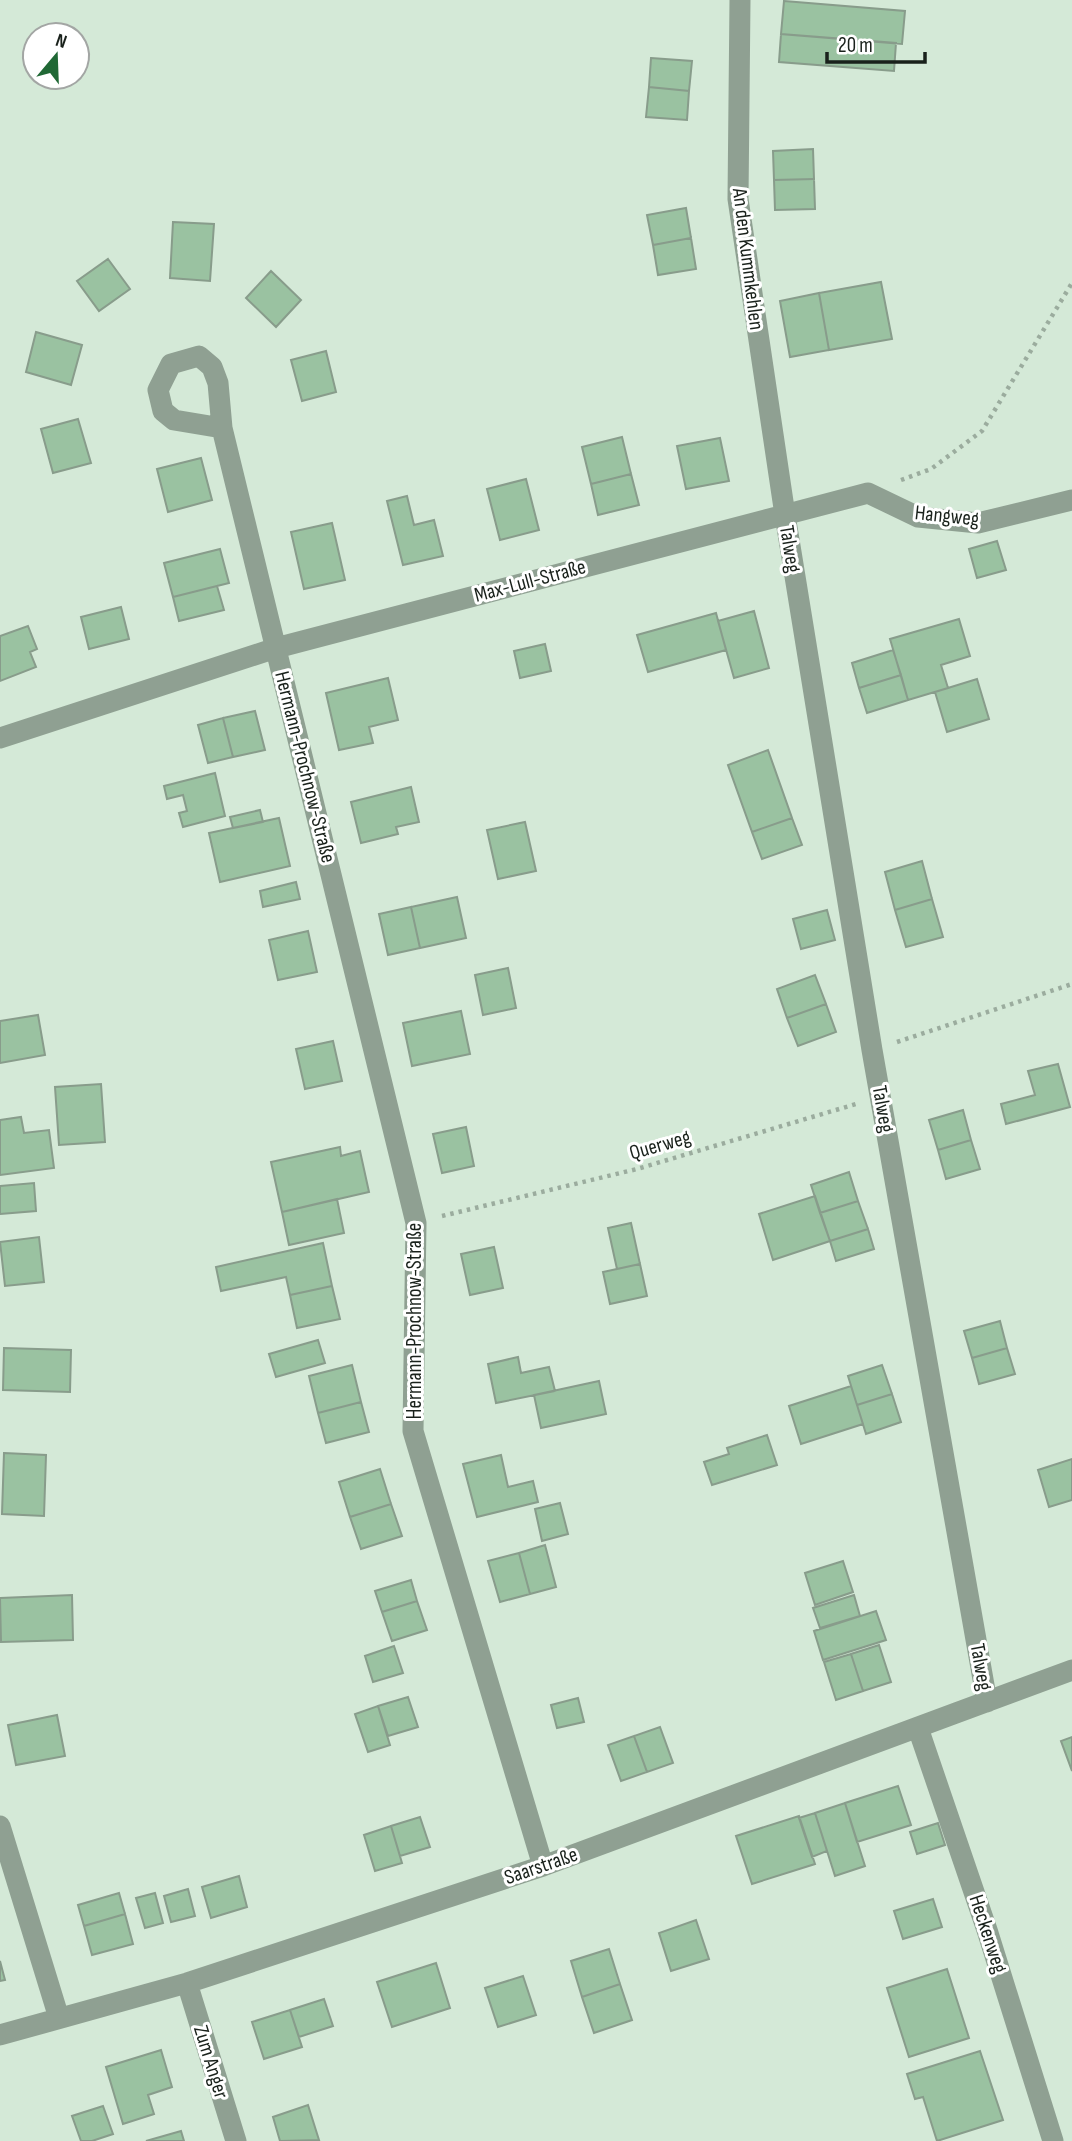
<svg xmlns="http://www.w3.org/2000/svg" width="1072" height="2141" font-family="'Sofia Sans Condensed',sans-serif">
  <style>
    .building { fill: #9ac2a1; stroke: #889c8b; stroke-width: 2 }
    .lines { fill: none; stroke-linecap: round; stroke-linejoin: round }
    .path { stroke: #9bac9e; stroke-width: 4.5; stroke-dasharray: 3.5 5; stroke-linecap: butt }
    .minor { stroke: #8fa092; stroke-width: 21 }
    .labels { text-anchor: middle; dominant-baseline: central; stroke-width: 6; stroke-linejoin: round; paint-order: stroke }
    .street-label { font-size: 21px; fill: #19211b; stroke: #fff }
  </style>
  <rect width="100%" height="100%" fill="#d4e9d7"/>
  <path class="building" d="M784,1l121,10 -3,33 -121,-10z
    M781,34l115,9 -2,28 -115,-9z
    M651,58l41,3 -3,30 -40,-4z
    M649,87l40,4 -2,29 -41,-3z
    M813,149l1,30 -40,1 -1,-29z
    M814,179l1,30 -40,1 -1,-30z
    M686,208l5,30 -38,7 -6,-30z
    M173,222l41,2 -4,57 -40,-3z
    M691,238l5,31 -38,6 -5,-30z
    M108,259l22,30 -31,22 -22,-30z
    M271,271l30,29 -25,27 -30,-29z
    M881,282l11,57 -63,11 -10,-57z
    M819,293l10,57 -39,7 -10,-56z
    M36,332l46,13 -11,40 -45,-13z
    M326,351l10,41 -34,9 -11,-41z
    M78,419l13,44 -38,10 -12,-44z
    M622,437l9,37 -40,10 -9,-37z
    M720,438l9,43 -43,8 -9,-43z
    M201,458l11,42 -44,12 -11,-43z
    M631,474l8,31 -41,10 -7,-31z
    M526,479l13,51 -39,10 -13,-51z
    M407,496l7,29 20,-5 9,36 -40,9 -16,-64z
    M332,523l13,57 -41,9 -13,-57z
    M997,541l9,29 -29,8 -8,-29z
    M220,549l9,34 -56,14 -9,-34z
    M217,586l7,24 -45,11 -6,-24z
    M121,607l8,32 -40,10 -8,-32z
    M754,611l15,57 -35,10 -16,-57z
    M716,613l10,37 -78,22 -11,-37z
    M959,619l11,37 -29,9 7,23 -40,12 -18,-61z
    M28,626l9,23 -7,3 6,15 -36,14v-45z
    M545,644l6,27 -31,7 -6,-27z
    M893,650l8,25 -42,13 -7,-25z
    M901,675l7,25 -41,13 -8,-25z
    M388,678l10,42 -29,7 4,16 -34,7 -13,-57z
    M977,679l12,40 -42,13 -12,-40z
    M255,711l10,39 -32,7 -10,-39z
    M223,718l10,39 -25,6 -10,-38z
    M768,750l24,68 -40,14 -24,-67z
    M215,773l10,43 -42,11 -4,-14 8,-2 -4,-16 -16,4 -3,-13z
    M411,787l8,35 -23,5 2,7 -37,9 -10,-41z
    M260,810l3,12 -30,6 -3,-11z
    M279,818l11,48 -70,16 -11,-49z
    M792,818l10,27 -40,14 -10,-27z
    M525,822l11,49 -38,8 -11,-49z
    M922,861l10,38 -37,11 -10,-38z
    M296,882l4,17 -37,8 -3,-16z
    M457,897l9,41 -46,10 -9,-41z
    M932,899l11,38 -37,10 -11,-37z
    M411,907l9,41 -32,7 -9,-41z
    M827,910l8,30 -34,9 -8,-30z
    M308,931l9,41 -39,8 -9,-40z
    M508,968l8,40 -33,7 -8,-40z
    M815,975l11,29 -39,14 -10,-29z
    M826,1004l10,28 -38,14 -11,-28z
    M461,1011l9,43 -58,12 -9,-43z
    M38,1015l7,40 -45,8v-42z
    M333,1041l9,40 -37,8 -9,-40z
    M1058,1064l12,43 -64,17 -5,-20 34,-9 -7,-24z
    M101,1084l4,58 -46,3 -4,-58z
    M963,1110l8,30 -33,10 -9,-30z
    M21,1117l3,16 25,-3 5,38 -54,7v-55z
    M466,1127l8,39 -32,7 -9,-39z
    M971,1140l9,29 -34,10 -8,-29z
    M340,1147l1,9 19,-5 9,41 -87,20 -11,-50z
    M849,1172l9,29 -38,12 -9,-28z
    M34,1183l2,28 -36,3v-28z
    M815,1196l15,45 -57,19 -14,-46z
    M337,1199l7,34 -55,12 -7,-33z
    M858,1201l10,28 -38,12 -10,-28z
    M631,1223l9,41 -23,5 -9,-41z
    M868,1229l6,20 -38,12 -6,-20z
    M39,1237l5,45 -39,4 -5,-44z
    M323,1243l9,43 -42,9 -4,-18 -65,14 -5,-24z
    M494,1247l9,41 -33,7 -9,-41z
    M640,1264l7,32 -37,8 -7,-32z
    M332,1286l8,33 -43,9 -7,-33z
    M1000,1321l7,27 -35,10 -8,-27z
    M318,1340l7,23 -49,14 -7,-23z
    M4,1348l67,2 -1,42 -67,-2z
    M1007,1348l8,26 -36,10 -7,-26z
    M518,1357l3,16 28,-6 6,24 -59,12 -8,-39z
    M352,1365l9,37 -43,11 -9,-37z
    M882,1365l10,29 -35,11 -9,-29z
    M599,1381l7,33 -65,14 -7,-33z
    M851,1386l12,38 -62,20 -12,-38z
    M892,1394l9,28 -35,12 -9,-29z
    M361,1402l8,30 -43,11 -8,-30z
    M767,1435l10,30 -65,20 -8,-23 25,-8 -2,-6z
    M4,1453l42,2 -2,61 -42,-2z
    M501,1455l7,32 25,-6 5,21 -61,15 -14,-53z
    M1072,1459v41l-23,7 -11,-37z
    M380,1469l11,35 -41,13 -11,-35z
    M560,1503l8,31 -26,7 -7,-32z
    M391,1504l11,32 -41,13 -11,-32z
    M545,1545l11,42 -26,7 -11,-41z
    M519,1553l11,41 -30,8 -12,-41z
    M843,1561l10,31 -38,13 -10,-32z
    M411,1580l6,21 -35,11 -7,-21z
    M72,1595l1,45 -72,2 -1,-44z
    M854,1595l6,21 -40,12 -7,-20z
    M417,1601l10,29 -35,11 -10,-29z
    M876,1611l10,29 -63,20 -9,-29z
    M879,1645l12,37 -28,9 -12,-37z
    M394,1646l9,27 -30,9 -8,-26z
    M851,1654l12,37 -27,9 -12,-38z
    M408,1697l10,30 -30,9 -10,-30z
    M578,1698l6,24 -27,6 -6,-23z
    M378,1706l12,39 -22,7 -13,-38z
    M57,1715l8,41 -49,9 -8,-40z
    M660,1727l13,36 -26,9 -13,-36z
    M634,1736l13,36 -26,9 -13,-36z
    M1072,1737v34l-11,-30z
    M898,1786l13,39 -54,17 -12,-39z
    M845,1803l20,63 -30,10 -20,-63z
    M815,1813l12,38 -15,6 -13,-39z
    M799,1816l16,48 -63,20 -16,-48z
    M420,1817l10,30 -30,9 -9,-30z
    M938,1823l7,22 -28,9 -7,-22z
    M391,1826l11,37 -27,8 -11,-36z
    M239,1876l8,31 -36,11 -9,-31z
    M188,1889l7,27 -24,6 -7,-26z
    M119,1893l6,21 -41,12 -6,-21z
    M155,1893l8,30 -18,5 -9,-30z
    M933,1899l9,28 -39,12 -9,-28z
    M125,1914l8,30 -41,11 -8,-29z
    M696,1920l13,39 -38,12 -12,-38z
    M609,1949l11,35 -38,13 -11,-36z
    M0,1961l5,19 -5,1z
    M436,1963l14,45 -58,19 -15,-45z
    M947,1969l22,69 -60,19 -22,-69z
    M523,1976l13,39 -38,12 -13,-39z
    M620,1984l12,36 -38,13 -12,-36z
    M324,1999l9,27 -34,11 -9,-27z
    M290,2010l12,37 -38,12 -12,-37z
    M161,2050l11,37 -24,8 6,19 -31,10 -17,-57z
    M980,2051l23,69 -66,21 -14,-44 -8,2 -8,-25z
    M308,2105l11,35 -39,1 -7,-24z
    M103,2106l10,28 -21,7h-11l-9,-25z
    M181,2131l3,10h-38z"/>
  <g class="lines">
    <path class="path" d="M901,480l30,-11 51,-38 90,-148
      M897,1042l175,-58
      M442,1216l195,-47 219,-65"/>
    <path class="minor" d="M740,0l-2,199 47,316 87,535 115,652
      M222,428l-48,-8 -11,-9 -5,-21 13,-26 28,-8 13,11 6,16 4,45 194,795 -3,208 130,435
      M0,738l276,-90 592,-155 50,24 60,6 94,-23
      M918,1728l69,202 66,211
      M0,1826l59,192
      M187,1983l49,158
      M0,2035l187,-52 356,-117 529,-196"/>
  </g>
  <g class="labels">
    <g class="street-label">
      <text transform="translate(748 259) rotate(83)">An den Kummkehlen</text>
      <text transform="translate(947 516) rotate(6)">Hangweg</text>
      <text transform="translate(790 549) rotate(81)">Talweg</text>
      <text transform="translate(530 581) rotate(-15)">Max-Lull-Straße</text>
      <text transform="translate(305 767) rotate(76)">Hermann-Prochnow-Straße</text>
      <text transform="translate(883 1109) rotate(80)">Talweg</text>
      <text transform="translate(660 1145) rotate(-16)">Querweg</text>
      <text transform="translate(414 1321) rotate(-90)">Hermann-Prochnow-Straße</text>
      <text transform="translate(981 1667) rotate(80)">Talweg</text>
      <text transform="translate(541 1866) rotate(-19)">Saarstraße</text>
      <text transform="translate(988 1934) rotate(72)">Heckenweg</text>
      <text transform="translate(211 2062) rotate(73)">Zum Anger</text>
    </g>
  </g>
  <g transform="translate(56 56) rotate(19)"><circle r="33" fill="#ffffff" stroke="#a3a6a4" stroke-width="2"/>
  <path d="M0-5L12 26L0 18L-12 26Z" fill="#206835"/>
  <text y="-10" font-size="19" font-weight="bold" text-anchor="middle" fill="#19211b">N</text>
  </g>
  <path d="M827 52v10h98v-10" fill="none" stroke="#19211b" stroke-width="3.5"/>
  <text x="838" y="52" font-size="21" fill="#19211b" stroke="#ffffff" stroke-width="5" paint-order="stroke">20 m</text>
</svg>
